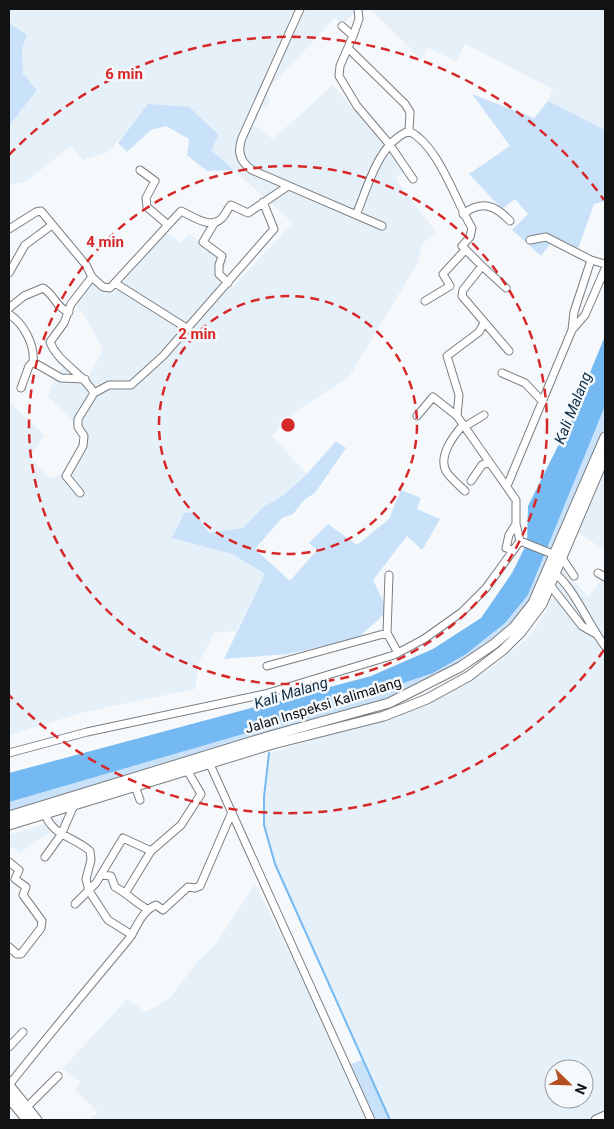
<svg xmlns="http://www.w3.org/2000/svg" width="614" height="1129" font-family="Roboto,sans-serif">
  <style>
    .built { fill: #e6f0f9; fill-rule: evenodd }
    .green { fill: #c9e2f9 }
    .water { fill: #74b9f2 }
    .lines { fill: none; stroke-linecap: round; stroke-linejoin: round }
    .stream { stroke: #74b9f2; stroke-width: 2 }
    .river { stroke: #74b9f2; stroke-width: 10 }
    .minor-casing { stroke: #7b7e82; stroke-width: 9 }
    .major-casing { stroke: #7b7e82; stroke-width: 11 }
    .minor { stroke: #fff; stroke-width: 7 }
    .major { stroke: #fff; stroke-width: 9 }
    .ring { fill: none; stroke: #d62828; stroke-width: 2.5; stroke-dasharray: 9 6 }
    .labels { text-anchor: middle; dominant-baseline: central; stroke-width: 5; stroke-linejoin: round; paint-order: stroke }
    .street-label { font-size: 14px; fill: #111213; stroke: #f5f9fc }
    .water-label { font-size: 15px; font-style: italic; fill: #0f2d44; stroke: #f5f9fc }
    .centre { fill: #d62828; stroke: #f5f9fc; stroke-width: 2.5 }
    .ring-label { font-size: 15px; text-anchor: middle; font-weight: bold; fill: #d62828; stroke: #f5f9fc; stroke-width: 5; stroke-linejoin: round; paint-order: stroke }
  </style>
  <rect width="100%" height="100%" fill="#f5f9fc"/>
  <path class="built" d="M9,9h350l-16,15 -8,-6 -70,74 6,9 -15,13 1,6 -4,4 20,15 60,-54 72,86 -10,7 41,54 -13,11 -6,21 -68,113 -57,37 -20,22 35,38 -23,21 -22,13 -19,20 -35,5 -14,-21 -10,1 -12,25 60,16 33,20 -29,57 -22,2 -16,31 -3,25 -110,23 -76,23v-333l36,33 -16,23 21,20 17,-6 21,-22 -3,-15 -37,-39 7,-18 9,-12 22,16 17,-33 -20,-36 -9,-8 20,-27 19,16 53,-62 15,11 8,-9 39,28 -12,19 16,7 61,-65 -82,-73 -62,-46 -40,48 -26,8 -12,-14 -47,37 -15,1v-58l28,-36 -14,-16 -1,-25 5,-14 -18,-12z
    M370,9h235v121l-57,-29 5,-12 -88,-45 -9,17 -28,-13 -7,11z
    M605,469v82l-27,-19z
    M563,570l26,27 16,-24v547h-515l8,-8 -23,-22 6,-8 -19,-13 65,-70 19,13 24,-14 27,-36 18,-17 40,-61 91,181 16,-5 -87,-196 -11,-39v-28l5,-44 151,-46 69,-37 42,-35 18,-29zM554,1069h30v30h-30z
    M79,813l-60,40 -6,-6 -4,2v-14z"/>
  <path class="green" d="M9,23l18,12 -5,14 1,25 14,16 -28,36z
    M472,94l62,24 14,-17 57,29v71l-11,3 -16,45 -23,-12 -14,19 -29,-26 16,-16 -13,-15 -13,10 -33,-35 41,-28z
    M148,104l41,3 30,28 -8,15 23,20 -27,1 -20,-16 2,-16 -23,-13 -15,4 -24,22 -9,-9z
    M605,406v31l-69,161 -22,29 -97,64 -408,125v-15l345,-102 174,-104z
    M336,441l10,7 -31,45 -10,6 -12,15 -11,4 -27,31 35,32 27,-31 -8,-7 19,-19 29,21 32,-26 12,-29 20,8 -4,11 23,10 -18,31 -15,-14 -34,44 15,31 -30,27 -70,16 -64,5 41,-85 -33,-20 -60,-16 12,-25 10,-1 15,21 34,-5 19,-20 22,-13 23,-21z
    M362,1060l28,60h-19l-25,-54z"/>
  <path class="water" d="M605,336v70l-77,189 -23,28 -39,31 -33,19 -135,45 -289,84v-29l362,-97 62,-27 48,-31 31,-45 15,-30 1,-37 41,-82z"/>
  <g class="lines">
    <path class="stream" d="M269,753l-5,44v28l11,39 115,256"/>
    <path class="river" d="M557,486l48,-117"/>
    <defs>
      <path id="minor" d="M300,9l-58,129c-5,13 -2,24 10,32l130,56
        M342,26l11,10 -13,30 -1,10 18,30 33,39 23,34
        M353,36l6,-17 -1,-10
        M349,49l56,55 5,8 -1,19
        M409,131c30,15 46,69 63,97l-2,9 -8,9 20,20 -19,24 -1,6 47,55
        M140,170l15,11 -9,17 1,9 20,17
        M463,214c19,-14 32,-9 47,7
        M356,215c12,-28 22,-72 53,-84
        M215,222l-12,20 19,14 -3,9v9l9,9
        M9,229l27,-17 5,-1 45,54 6,12 11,10 7,1 71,-77c11,5 30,19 41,7 4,-4 5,-9 9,-13l17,8 40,-27
        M530,240l16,-3 45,23 14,4
        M482,266l24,22
        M9,273l16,-28 27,-20
        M115,283l73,46
        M425,301l25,-15 -7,-12 22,-24
        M9,308l15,-12 19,-8c11,6 13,20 26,24
        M9,314c15,10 26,31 24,48
        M572,330l13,-15 20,-46
        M502,373l23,10 18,19
        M21,388l8,-22 4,-4 28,16 24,1
        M94,393l15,-8h22l32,-29 111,-127 -11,-27
        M457,416l2,-21 -12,-39 32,-24 5,-9
        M463,425c-9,10 -25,31 -17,46 4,7 13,14 19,20
        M464,427l20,-12
        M471,481l11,-16 7,-3
        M507,486l65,-156 2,-18 17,-52
        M80,493l-14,-17 17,-30 1,-10 -6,-9v-8l16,-26c-11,-20 -36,-30 -44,-51l14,-19 7,-19 21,-27
        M520,541l35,14
        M513,550l-7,-2 3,-13 7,-11
        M562,558l12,18
        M553,572c20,13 37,56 52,74
        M598,573l7,4
        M547,583l3,2 32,41 14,8
        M387,633l11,20
        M267,666l120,-33 2,-58
        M9,753l78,-21 178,-38 129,-39 30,-16 38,-27 24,-24 34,-47 -4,-17v-24l-59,-84 -24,-19 -16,19
        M208,760l163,360
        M135,786l5,14
        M44,811c7,25 29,25 46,40l1,9 -5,19 3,12 19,29 24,15
        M45,857l16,-22 13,-30
        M9,862l10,8 -4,9 11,8 -3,8 19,26 -1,7 -20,26h-4l-8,-7
        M101,875l10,1 4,11c12,6 19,15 32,22
        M126,892l25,-41
        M75,904l21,-21 27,-45 28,13 30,-26 20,-31 -14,-24
        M9,1047l14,-15
        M9,1085c39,-49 79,-97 119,-145 9,-12 13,-29 28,-35l7,5 25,-23 7,1 5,-2 32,-74
        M27,1107l31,-31"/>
      <path id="major" d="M9,816l261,-80 119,-33 71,-36 34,-23 20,-17 19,-24 72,-166
        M9,825l264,-81 111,-28 43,-17 42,-23 34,-26 18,-18 21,-28 63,-148
        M9,1085l28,35
        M9,1098l18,22
        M596,1120l9,-4"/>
    </defs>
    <use href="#minor" class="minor-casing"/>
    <use href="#major" class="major-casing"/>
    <use href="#minor" class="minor"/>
    <use href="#major" class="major"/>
  </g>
  <g class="ring">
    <circle cx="288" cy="425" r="129"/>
    <circle cx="288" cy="425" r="259"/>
    <path d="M604 650A388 388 0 0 1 9 695M9 155A388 388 0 0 1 604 200"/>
  </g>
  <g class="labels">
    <g class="street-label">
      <text transform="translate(323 705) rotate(-17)">Jalan Inspeksi Kalimalang</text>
    </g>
    <g class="water-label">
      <text transform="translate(573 408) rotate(-68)">Kali Malang</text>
      <text transform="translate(291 693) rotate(-17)">Kali Malang</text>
    </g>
  </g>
  <circle cx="288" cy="425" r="8" class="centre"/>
  <g class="ring-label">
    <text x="124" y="79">6 min</text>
    <text x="105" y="247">4 min</text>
    <text x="197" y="339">2 min</text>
  </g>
  <rect width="614" height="1129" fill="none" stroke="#111213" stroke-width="20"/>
  <g transform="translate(569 1084) rotate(113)"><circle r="24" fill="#f5f9fc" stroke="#9a9d9f"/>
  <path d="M0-4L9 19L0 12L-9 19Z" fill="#b65021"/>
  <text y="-8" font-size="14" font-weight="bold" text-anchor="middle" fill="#111213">N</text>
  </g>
</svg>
